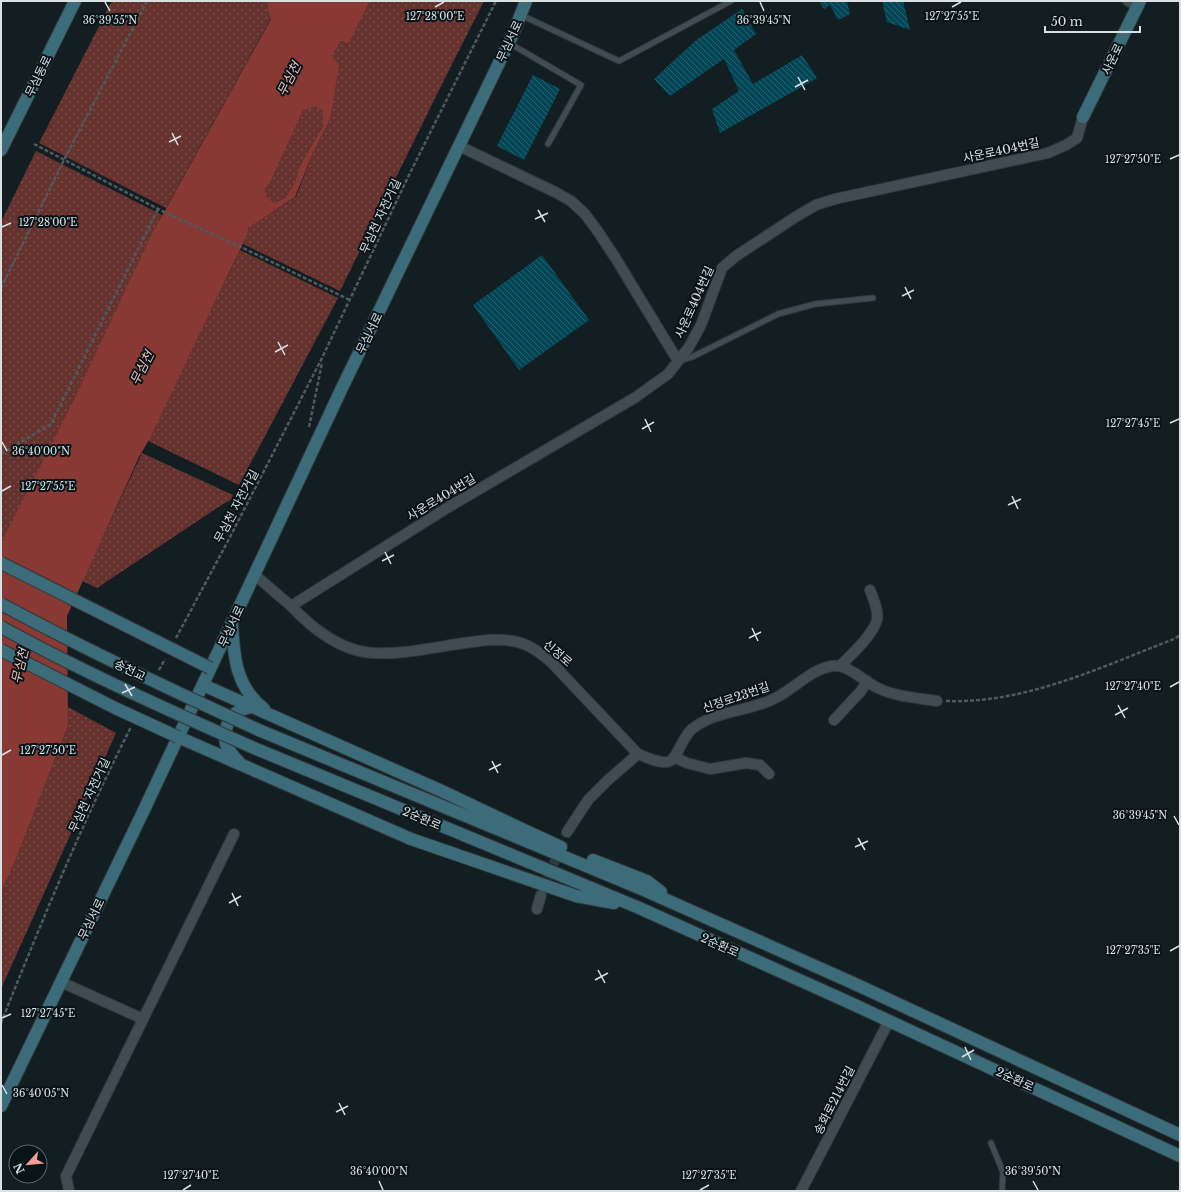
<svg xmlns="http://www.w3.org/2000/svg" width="1181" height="1192" font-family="'Libre Baskerville','Noto Sans KR',serif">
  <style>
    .grass { fill: url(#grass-dots) }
    .water { fill: #883934; fill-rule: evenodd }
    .building { fill: url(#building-back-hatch) }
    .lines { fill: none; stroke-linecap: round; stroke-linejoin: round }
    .street-tunnel { stroke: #303b3f; stroke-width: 10; stroke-dasharray: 10 5; stroke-linecap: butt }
    .lane-casing { stroke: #30383a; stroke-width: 7 }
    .street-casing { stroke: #30383a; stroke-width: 12 }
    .secondary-casing { stroke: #30383a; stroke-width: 14 }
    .path { stroke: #4f5a5d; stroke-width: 2.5; stroke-dasharray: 4 2; stroke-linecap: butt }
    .lane { stroke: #3f4c51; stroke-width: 5 }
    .street { stroke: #3f4c51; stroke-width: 10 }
    .secondary { stroke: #3c6c7a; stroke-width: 12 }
    .secondary-bridge-casing { stroke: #30383a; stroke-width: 14; stroke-linecap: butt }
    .secondary-bridge { stroke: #3c6c7a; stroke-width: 12 }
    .ticks { fill: none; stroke: #d8e0e2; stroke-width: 1.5 }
    .labels { text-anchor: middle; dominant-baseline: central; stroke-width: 4; stroke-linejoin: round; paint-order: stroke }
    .street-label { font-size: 12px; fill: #d8e0e2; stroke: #091418 }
    .water-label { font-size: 13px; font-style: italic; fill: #f1c1bc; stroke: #091418 }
    .ticks-label { font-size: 10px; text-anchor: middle; fill: #d8e0e2; stroke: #091418; stroke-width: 4; stroke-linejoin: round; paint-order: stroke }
  </style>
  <defs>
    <pattern id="grass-dots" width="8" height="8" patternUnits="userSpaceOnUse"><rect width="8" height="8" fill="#66322e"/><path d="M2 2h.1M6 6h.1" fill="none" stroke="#7b4f4c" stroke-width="1.8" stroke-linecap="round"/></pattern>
    <pattern id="building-back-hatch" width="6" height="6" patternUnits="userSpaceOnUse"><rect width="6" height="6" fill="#034757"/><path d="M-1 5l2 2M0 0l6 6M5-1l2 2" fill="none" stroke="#27616f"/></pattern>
  </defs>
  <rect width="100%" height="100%" fill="#121e22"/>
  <path class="grass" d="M112,1h157l-2,6 4,11 -105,190 -127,-65z
    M370,1h114l-41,81 -103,209 -97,-47 4,-9v-7l49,-31 18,-46 16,-31 2,-64 9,-15 8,1z
    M315,105l7,5 1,16 -24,41 -4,15 -10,16 -11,5 -9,-8v-6l5,-6 33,-72z
    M36,151l126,64 -89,186 -70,139 -2,-1v-317z
    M240,250l98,48 -99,187 -91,-44z
    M142,453l91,42 -2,5 -8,4 -126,84 -15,-7z
    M68,707l48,26 -115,256v-96l13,-29 54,-138z"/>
  <path class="water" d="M269,1h101l-21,42 -8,-2 -9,15 7,9 -9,55 -16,31 -19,46 -47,31 -1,7 -97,203 -11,19 -72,159 1,110 -54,138 -13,29v-350l72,-142 80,-169 118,-213 -4,-12zM315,106l7,4 1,16 -24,41 -4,15 -10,16 -11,5 -9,-8v-6l5,-6 33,-72z"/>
  <path class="building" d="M819,1h28l3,13 -12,6 -8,-15 -6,4z
    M882,1h21l7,29 -23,-8z
    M742,9l14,25 -22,16 19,34 49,-29 15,23 -97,55 -8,-24 27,-18 -15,-32 -54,37 -16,-17 41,-38z
    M533,75l27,14 -36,71 -27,-14z
    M542,255l47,65 -70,50 -46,-65z"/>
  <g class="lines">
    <path class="street-tunnel" d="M542,892l25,-60"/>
    <defs>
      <path id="lane" d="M521,15l98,46 112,-60
        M509,43l72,42 -33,59
        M681,360l11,-3 86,-43 37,-10 58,-6
        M991,1143l12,29 -1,19"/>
      <path id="street" d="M1128,1l10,5
        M459,146l96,46 16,9 14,13 14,19 17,26 62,102
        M255,575l36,31 156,-98 189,-111 32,-23 21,-27 12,-22 21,-57 14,-12 61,-40 19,-11 19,-6 213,-46 18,-8 11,-7 6,-21
        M291,606c19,20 45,41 73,46 27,5 72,-5 100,-9 20,-3 40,-6 60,1 10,4 19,11 27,18l87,92 -30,26 -20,20 -21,32
        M840,666c12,-12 32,-30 37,-46 2,-9 -4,-22 -7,-30
        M834,720l27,-29 6,-10
        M638,754c7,3 25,11 32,7 7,-3 13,-25 22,-32 23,-18 51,-17 77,-28 22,-8 39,-31 63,-35 17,-2 32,16 46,22 18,9 40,10 59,13
        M674,757l13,6 23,6 36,-6 14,2 9,9
        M537,909l4,-14
        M61,982l82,37
        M69,1191l-3,-15 168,-342
        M801,1191l88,-170"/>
      <path id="secondary" d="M1083,117l57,-116
        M1,150l74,-149
        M232,625c2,33 4,62 32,84
        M203,685l241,107 80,38 37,17
        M261,731l383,159 209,93 327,152
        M178,737l233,102 165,57 38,7
        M254,748l383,159 209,94 334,155
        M239,762c-5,-5 -11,-12 -13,-18 -3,-12 2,-28 13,-33 4,-2 8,-3 12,-4
        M593,860l54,21 14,11
        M1,1106l142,-294 198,-422 172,-356 13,-33"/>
    </defs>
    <use href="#lane" class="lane-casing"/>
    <use href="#street" class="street-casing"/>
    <use href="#secondary" class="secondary-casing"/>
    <path class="path" d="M34,144l128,67 81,37 107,52
      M1,288l63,-128 83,-159
      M309,427l13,-64
      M1,454l50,-30 107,-215
      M176,638l53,-99 93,-181 87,-183 87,-174
      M159,670l6,-11
      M946,701c79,3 155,-34 228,-62l6,-4
      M1,1023c40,-100 81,-200 130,-296"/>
    <use href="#lane" class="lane"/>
    <use href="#street" class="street"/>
    <use href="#secondary" class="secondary"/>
    <defs>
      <path id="secondary-bridge" d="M1,563l209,105
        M1,604c85,46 172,87 260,127
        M1,627c82,45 167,83 253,121
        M1,650l114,58 63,29"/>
    </defs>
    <use href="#secondary-bridge" class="secondary-bridge-casing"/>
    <use href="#secondary-bridge" class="secondary-bridge"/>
  </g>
  <path class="ticks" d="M105,2l5,9M760,2l4,9M435,7l9,-5M952,7l9,-5M798,77l7,13M795,87l13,-7M172,133l6,12M169,142l12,-6M1170,159l9,-4M538,210l7,12M535,219l13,-6M2,227l9,-4M905,287l6,12M902,296l12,-6M278,342l7,13M275,352l13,-7M645,419l6,13M1170,423l9,-4M642,429l12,-7M2,442l5,9M2,491l9,-5M1012,496l6,13M1008,505l13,-6M385,552l6,12M382,561l12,-6M752,628l6,13M749,638l12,-6M125,684l7,12M1170,687l9,-5M122,693l13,-6M1118,705l7,13M1115,715l13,-7M2,755l9,-5M492,761l6,12M489,770l12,-6M1174,816l5,9M858,838l7,12M855,847l13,-6M232,893l6,13M229,903l12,-7M1170,951l9,-5M598,970l7,13M595,980l13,-7M2,1018l9,-4M965,1047l6,13M962,1057l12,-7M2,1085l5,9M339,1103l6,12M336,1112l12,-6M379,1181l4,9M1033,1181l5,9M183,1190l8,-5M700,1190l9,-5"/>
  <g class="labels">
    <g class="street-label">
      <text transform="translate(509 41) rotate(-65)">무심서로</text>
      <text transform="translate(1112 59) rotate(-64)">사운로</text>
      <text transform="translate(38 76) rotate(-64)">무심동로</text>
      <text transform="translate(1001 150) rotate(-12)">사운로404번길</text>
      <text transform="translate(380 216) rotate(-65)">무심천 자전거길</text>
      <text transform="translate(694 302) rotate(-66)">사운로404번길</text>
      <text transform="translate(369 333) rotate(-64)">무심서로</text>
      <text transform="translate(441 497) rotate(-31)">사운로404번길</text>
      <text transform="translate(236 506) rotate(-62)">무심천 자전거길</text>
      <text transform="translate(231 626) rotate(-65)">무심서로</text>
      <text transform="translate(558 653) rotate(41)">신정로</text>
      <text transform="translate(130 670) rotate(26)">송천교</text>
      <text transform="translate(736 697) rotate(-19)">신정로23번길</text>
      <text transform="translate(89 795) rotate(-65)">무심천 자전거길</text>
      <text transform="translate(422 818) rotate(23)">2순환로</text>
      <text transform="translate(91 919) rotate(-64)">무심서로</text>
      <text transform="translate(720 945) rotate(24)">2순환로</text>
      <text transform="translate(1015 1079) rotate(25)">2순환로</text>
      <text transform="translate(834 1100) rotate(-63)">송화로214번길</text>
    </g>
    <g class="water-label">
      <text transform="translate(289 79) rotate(-63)">무심천</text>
      <text transform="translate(142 368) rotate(-63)">무심천</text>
      <text transform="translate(20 666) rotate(-77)">무심천</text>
    </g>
  </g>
  <g class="ticks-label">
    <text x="435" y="20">127°28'00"E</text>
    <text x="952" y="20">127°27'55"E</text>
    <text x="110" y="24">36°39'55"N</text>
    <text x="764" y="24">36°39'45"N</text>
    <text x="1133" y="163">127°27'50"E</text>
    <text x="48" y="226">127°28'00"E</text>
    <text x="1133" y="427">127°27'45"E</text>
    <text x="41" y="455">36°40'00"N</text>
    <text x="48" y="490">127°27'55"E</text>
    <text x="1133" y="690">127°27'40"E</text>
    <text x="48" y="754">127°27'50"E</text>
    <text x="1140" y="819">36°39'45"N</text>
    <text x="1133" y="954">127°27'35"E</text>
    <text x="48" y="1017">127°27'45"E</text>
    <text x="41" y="1097">36°40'05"N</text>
    <text x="379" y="1175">36°40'00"N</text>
    <text x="1033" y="1175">36°39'50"N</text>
    <text x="191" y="1179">127°27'40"E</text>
    <text x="709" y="1179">127°27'35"E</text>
  </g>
  <rect width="1181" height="1192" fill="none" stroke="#d8e0e2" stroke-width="4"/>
  <g transform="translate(28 1164) rotate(243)"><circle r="19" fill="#091418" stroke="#5c6669"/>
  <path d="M0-3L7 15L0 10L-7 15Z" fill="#f59c93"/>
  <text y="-6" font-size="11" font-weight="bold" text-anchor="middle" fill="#d8e0e2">N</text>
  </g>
  <path d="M1045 26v6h95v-6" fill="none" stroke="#d8e0e2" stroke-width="2"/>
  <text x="1051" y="26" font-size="12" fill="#d8e0e2" stroke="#091418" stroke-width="3" paint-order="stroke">50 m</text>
</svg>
